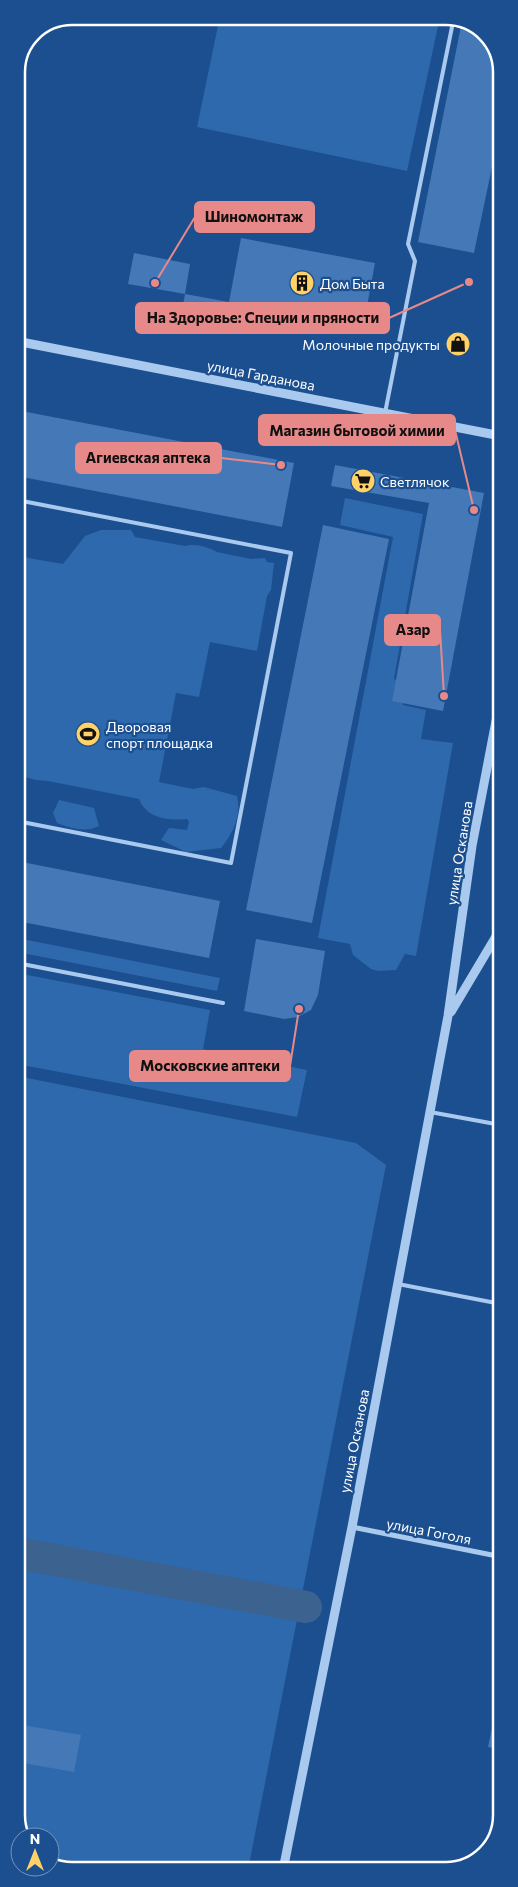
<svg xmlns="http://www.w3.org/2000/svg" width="518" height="1887" font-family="Commissioner,sans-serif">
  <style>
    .green { fill: #2e69ad }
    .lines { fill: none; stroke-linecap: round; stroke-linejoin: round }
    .canal { stroke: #3c6290; stroke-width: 32 }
    .building { fill: #4478b7 }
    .service { stroke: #a9c9ee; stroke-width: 4 }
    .minor { stroke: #a9c9ee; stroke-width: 5 }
    .tertiary { stroke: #a9c9ee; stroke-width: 9 }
    .labels { text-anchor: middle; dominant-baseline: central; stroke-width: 4.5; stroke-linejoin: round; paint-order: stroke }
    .poi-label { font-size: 14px; fill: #fff; stroke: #1b4f8f; text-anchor: start }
    .street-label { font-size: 14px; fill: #fff; stroke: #1b4f8f }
    .rim { fill: none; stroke: #fff; stroke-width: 2.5 }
    .leader { fill: none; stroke: #e88989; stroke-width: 2 }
    .callout-dot { fill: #e88989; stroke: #1b4f8f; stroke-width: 2 }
    .callout { fill: #e88989; stroke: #e88989; stroke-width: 2 }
    .callout-label { font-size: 15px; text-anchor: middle; font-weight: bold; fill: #111 }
  </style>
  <rect width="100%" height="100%" fill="#1b4f8f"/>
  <path class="green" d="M220,16l220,1 -33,154 -210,-44z
    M345,498l78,16 -29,165 7,5 2,21 23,5 -5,29 32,4 -37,213 -11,-2 -9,16 -18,1 -7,-2 -18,-14 -3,-11 -32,-6 75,-401 -53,-12z
    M101,530h30l4,7 50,9c9,-3 24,1 32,6l34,7 14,-1 2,4 7,1 -3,27 -4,6 -10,55 -47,-9 -11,55 -23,-4 -17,89 34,7 11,-2 33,9c5,19 -4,37 -16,52l-35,4 -25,-12 8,-12 18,2 2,-8 -2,-3c-19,2 -41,-1 -48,-20l-91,-18 -12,-1 -19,-5v-219l46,8 22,-28z
    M59,800l35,8 5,18c-13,7 -29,2 -42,-3l-4,-10z
    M17,938l203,40 -3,13 -200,-39z
    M17,973l193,37 -7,39 104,21 -10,47 -280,-53z
    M17,1076l339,67 30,22 -138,705 -180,1 -18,-8v-26h-26l-7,-11z"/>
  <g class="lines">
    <path class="canal" d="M17,1553l289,54"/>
  </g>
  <path class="building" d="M462,21l21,9 18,31v63l-27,129 -56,-11z
    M16,190l7,1 -6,30h-1z
    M241,238l134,25 -12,65 -134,-26z
    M134,253l56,11 -5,30 -57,-10z
    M185,294l44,8 -2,16 -45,-8z
    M16,410l278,53 -12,64 -265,-51z
    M335,465l149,28 -41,218 -51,-10 37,-198 -98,-17z
    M323,525l66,14 -77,384 -66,-13z
    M17,861l203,40 -11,57 -192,-37z
    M256,939l69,12 -7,44 -7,15 -13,7 -14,2 -40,-8z
    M501,1685h1v65l-14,-3z
    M17,1724l64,11 -7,37 -57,-10z"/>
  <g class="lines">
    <path class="service" d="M385,413l30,-152 -7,-17 46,-227
      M17,500l274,53 -60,310 -214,-42
      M17,963l206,40
      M430,1112l71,13
      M398,1284l103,20"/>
    <path class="minor" d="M352,1527l150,30"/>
    <path class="tertiary" d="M16,341l485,95
      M451,1012l50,-84
      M283,1870l69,-343 96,-511 24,-170 29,-151"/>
  </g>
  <defs>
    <symbol id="building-disc" viewBox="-11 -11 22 22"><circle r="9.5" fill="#ffd166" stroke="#1b4f8f"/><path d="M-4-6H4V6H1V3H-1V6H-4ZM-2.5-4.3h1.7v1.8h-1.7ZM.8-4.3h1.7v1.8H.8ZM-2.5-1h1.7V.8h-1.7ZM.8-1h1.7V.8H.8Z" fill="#111"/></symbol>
    <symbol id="shop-disc" viewBox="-11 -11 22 22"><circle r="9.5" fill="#ffd166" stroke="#1b4f8f"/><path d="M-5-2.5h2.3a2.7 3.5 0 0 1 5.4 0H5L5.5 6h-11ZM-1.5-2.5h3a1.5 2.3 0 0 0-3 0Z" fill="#111"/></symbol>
    <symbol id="supermarket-disc" viewBox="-11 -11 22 22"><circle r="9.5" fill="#ffd166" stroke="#1b4f8f"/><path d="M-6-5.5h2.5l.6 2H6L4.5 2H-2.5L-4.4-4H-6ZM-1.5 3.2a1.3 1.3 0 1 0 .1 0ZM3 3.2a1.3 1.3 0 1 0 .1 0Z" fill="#111"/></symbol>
    <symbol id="stadium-disc" viewBox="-11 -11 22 22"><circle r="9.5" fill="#ffd166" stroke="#1b4f8f"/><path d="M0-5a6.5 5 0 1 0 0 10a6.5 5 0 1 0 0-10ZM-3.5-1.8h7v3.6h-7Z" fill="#111"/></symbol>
  </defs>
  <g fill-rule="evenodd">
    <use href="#building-disc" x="288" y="269" width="28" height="28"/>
    <use href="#shop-disc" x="444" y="330" width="28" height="28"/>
    <use href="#supermarket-disc" x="349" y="467" width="28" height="28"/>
    <use href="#stadium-disc" x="74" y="720" width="28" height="28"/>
  </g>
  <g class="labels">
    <g class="poi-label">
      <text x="320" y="283">Дом Быта</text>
      <text x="440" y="344" text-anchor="end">Молочные продукты</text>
      <text x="380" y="481">Светлячок</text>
      <text x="106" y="726">Дворовая<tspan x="106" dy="16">спорт площадка</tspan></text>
    </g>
    <g class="street-label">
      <text transform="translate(261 375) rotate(11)">улица Гарданова</text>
      <text transform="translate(459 853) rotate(-81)">улица Осканова</text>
      <text transform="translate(354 1441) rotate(-79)">улица Осканова</text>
      <text transform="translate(429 1531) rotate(11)">улица Гоголя</text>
    </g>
  </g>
  <path d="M0 0H518V1887H0ZM72 25H446A47 47 0 0 1 493 72V1815A47 47 0 0 1 446 1862H72A47 47 0 0 1 25 1815V72A47 47 0 0 1 72 25Z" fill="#1b4f8f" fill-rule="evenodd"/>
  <path class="rim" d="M72 25H446A47 47 0 0 1 493 72V1815A47 47 0 0 1 446 1862H72A47 47 0 0 1 25 1815V72A47 47 0 0 1 72 25Z"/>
  <path class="leader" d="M155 283L195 217M469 282L389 318M474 510L455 430M281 465L221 458M444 696L440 630M299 1009L290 1066"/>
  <g class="callout-dot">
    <circle cx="155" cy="283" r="5"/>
    <circle cx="469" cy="282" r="5"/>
    <circle cx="474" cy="510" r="5"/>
    <circle cx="281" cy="465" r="5"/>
    <circle cx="444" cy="696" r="5"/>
    <circle cx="299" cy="1009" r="5"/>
  </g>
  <g class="callout">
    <rect x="195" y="202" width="119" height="30" rx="5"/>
    <rect x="136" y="303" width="253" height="30" rx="5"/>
    <rect x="259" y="415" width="196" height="30" rx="5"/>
    <rect x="76" y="443" width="145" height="30" rx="5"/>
    <rect x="385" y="615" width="55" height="30" rx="5"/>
    <rect x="130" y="1051" width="160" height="30" rx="5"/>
  </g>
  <g class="callout-label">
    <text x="254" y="222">Шиномонтаж</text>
    <text x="263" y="323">На Здоровье: Специи и пряности</text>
    <text x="357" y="436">Магазин бытовой химии</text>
    <text x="148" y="463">Агиевская аптека</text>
    <text x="413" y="635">Азар</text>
    <text x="210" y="1071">Московские аптеки</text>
  </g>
  <g transform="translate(35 1852)"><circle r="24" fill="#1b4f8f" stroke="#7695bc"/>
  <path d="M0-4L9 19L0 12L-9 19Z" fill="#ffd166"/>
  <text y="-8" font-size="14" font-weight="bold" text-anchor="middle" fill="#ffffff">N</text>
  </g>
</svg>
